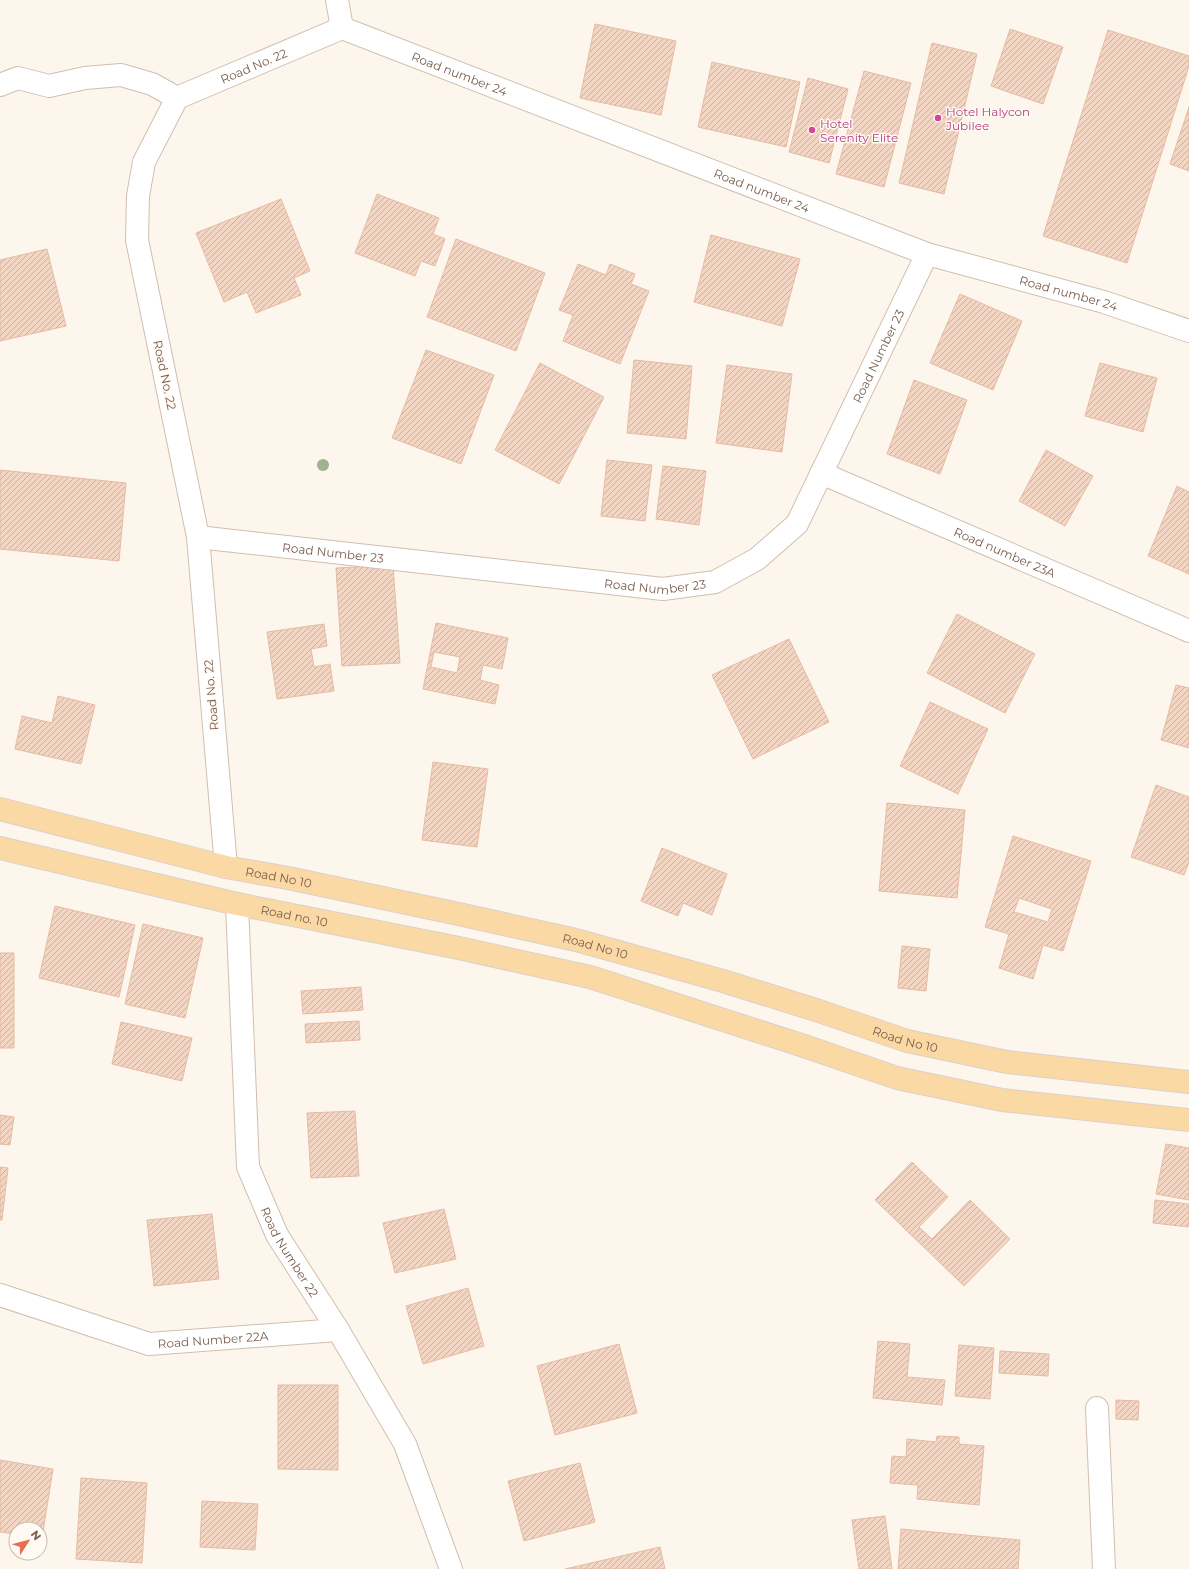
<svg xmlns="http://www.w3.org/2000/svg" width="1189" height="1569" font-family="Montserrat,sans-serif">
  <style>
    .building { fill: url(#building-hatch); stroke: #e6bba3; fill-rule: evenodd }
    .lines { fill: none; stroke-linecap: round; stroke-linejoin: round }
    .minor-casing { stroke: #d1beb0; stroke-width: 24 }
    .major-casing { stroke: #dad1cd; stroke-width: 24 }
    .minor { stroke: #fff; stroke-width: 22 }
    .major { stroke: #fbd9a5; stroke-width: 22 }
    .tree { fill: #a0b28e }
    .hotel-dot { fill: #d1479c; stroke: #fffaf3; stroke-width: 1.5 }
    .labels { text-anchor: middle; dominant-baseline: central; stroke-width: 3; stroke-linejoin: round; paint-order: stroke }
    .street-label { font-size: 12px; fill: #7a5c4d; stroke: #fffaf3 }
    .hotel-label { font-size: 12px; fill: #b23c85; stroke: #fffaf3; text-anchor: start }
  </style>
  <defs>
    <pattern id="building-hatch" width="6" height="6" patternUnits="userSpaceOnUse"><rect width="6" height="6" fill="#f3d5c3"/><path d="M-1 1l2-2M0 6l6-6M5 7l2-2" fill="none" stroke="#cab0a1"/></pattern>
  </defs>
  <rect width="100%" height="100%" fill="#fdf6ec"/>
  <path class="building" d="M595,24l81,17 -15,74 -81,-17z
    M1010,29l53,18 -20,57 -52,-18z
    M1108,30l81,26v10l-62,197 -84,-27z
    M932,43l45,11 -33,140 -45,-11z
    M712,62l88,20 -14,65 -88,-20z
    M864,71l47,12 -27,104 -48,-13z
    M808,78l40,11 -19,74 -40,-11z
    M1189,107v64l-19,-7z
    M377,194l62,24 -6,16 12,5 -10,27 -14,-5 -6,15 -60,-23z
    M281,199l29,72 -16,7 7,17 -45,18 -9,-21 -23,10 -28,-69z
    M711,235l89,24 -18,67 -88,-24z
    M456,239l89,34 -29,78 -89,-34z
    M47,249l19,77 -66,15v-81z
    M578,264l28,11 4,-11 25,10 -4,10 18,7 -29,73 -57,-23 10,-26 -14,-5z
    M960,294l62,27 -29,69 -63,-27z
    M426,350l68,25 -33,89 -69,-26z
    M634,360l58,6 -6,73 -59,-6z
    M540,363l64,34 -45,87 -64,-34z
    M1100,363l57,15 -14,54 -58,-16z
    M727,365l65,9 -10,78 -66,-9z
    M914,380l53,20 -27,74 -53,-20z
    M1046,450l47,26 -28,50 -46,-25z
    M607,460l45,5 -7,56 -44,-5z
    M663,466l43,5 -7,54 -43,-6z
    M0,470l126,13 -7,78 -119,-12z
    M1177,486l12,6v82l-41,-18z
    M393,565l7,98 -58,3 -6,-98z
    M957,614l78,40 -30,59 -78,-40z
    M436,623l72,15 -6,31 -19,-4 -3,15 19,5 -4,19 -72,-15zM434,652l26,5 -3,16 -26,-6z
    M324,624l3,22 -16,3 3,18 16,-3 4,27 -57,8 -10,-67z
    M789,639l40,83 -76,37 -41,-84z
    M1176,685l13,3v60l-28,-8z
    M58,696l37,9 -14,59 -66,-15 7,-33 30,7z
    M930,702l58,27 -30,65 -58,-28z
    M433,762l55,7 -11,78 -55,-7z
    M1156,785l33,12v65l-5,13 -53,-18z
    M887,803l78,7 -8,88 -78,-7z
    M1013,836l78,25 -28,90 -20,-6 -10,34 -34,-11 10,-34 -24,-7zM1019,898l33,11 -4,13 -34,-10z
    M662,848l65,26 -15,41 -29,-12 -5,13 -37,-15z
    M55,906l80,19 -16,72 -80,-19z
    M143,924l60,14 -18,80 -60,-14z
    M902,946l28,3 -4,42 -28,-3z
    M0,953h14v95h-14z
    M361,987l2,23 -60,4 -2,-23z
    M359,1021l1,19 -54,3 -1,-19z
    M121,1022l71,16 -10,43 -70,-17z
    M355,1111l4,65 -48,2 -4,-65z
    M0,1115l14,2 -4,28 -10,-1z
    M1166,1144l23,4v52l-33,-6z
    M912,1162l36,35 -29,30 13,12 38,-39 40,39 -46,47 -89,-86z
    M0,1167l8,1 -6,52h-2z
    M1155,1200l34,4v23l-36,-4z
    M444,1209l12,50 -61,14 -12,-50z
    M212,1214l7,65 -65,7 -7,-66z
    M468,1288l16,58 -61,18 -17,-58z
    M878,1341l32,3 -3,33 38,3 -3,25 -69,-7z
    M619,1344l18,69 -82,22 -18,-69z
    M959,1345l35,3 -4,51 -35,-3z
    M1000,1351l49,3 -1,22 -49,-3z
    M278,1385h60v85l-60,-1z
    M1116,1400l23,1 -1,19 -22,-1z
    M937,1436l22,1v7l25,2 -5,59 -62,-6 1,-14 -28,-2 2,-27 14,1 1,-18 29,3z
    M0,1460l53,9 -11,69h-2v-9h-24v5l-16,-2z
    M580,1463l15,59 -71,19 -16,-60z
    M81,1478l66,5 -5,80 -66,-4z
    M202,1501l56,3 -3,46 -55,-3z
    M885,1516l7,53h-33l-7,-49z
    M901,1529l119,11 -2,29h-120z
    M660,1547l5,22h-100z"/>
  <g class="lines">
    <defs>
      <g id="minor">
        <path id="s1" d="M342,28l585,226 177,48 85,29"/>
        <path d="M0,85l18,-7 31,8 36,-8 36,-3 31,9 25,14"/>
        <path id="s2" d="M821,473l368,158"/>
        <path id="s3" d="M198,537l465,52 52,-7 42,-23 40,-35 130,-270"/>
        <path id="s4" d="M226,867l-28,-330 -61,-297 1,-44 6,-34 33,-64 165,-70 -5,-28"/>
        <path id="s5" d="M237,904l11,263 29,68 61,95 67,114 46,125"/>
        <path id="s6" d="M0,1295l149,49 189,-14"/>
        <path d="M1097,1408l7,161"/>
      </g>
      <g id="major">
        <path id="s7" d="M0,809l226,58 62,11 166,35 122,27 147,41 96,30 88,30 100,21 182,20"/>
        <path id="s8" d="M0,848l237,56 217,43 136,30 217,70 90,31 105,22 187,20"/>
      </g>
    </defs>
    <use href="#minor" class="minor-casing"/>
    <use href="#major" class="major-casing"/>
    <use href="#minor" class="minor"/>
    <use href="#major" class="major"/>
  </g>
  <circle class="tree" cx="323" cy="465" r="6"/>
  <g class="hotel-dot">
    <circle cx="938" cy="118" r="4"/>
    <circle cx="812" cy="130" r="4"/>
  </g>
  <g class="labels">
    <g class="street-label">
      <text stroke="none"><textPath href="#s4" startOffset="868">Road No. 22</textPath></text>
      <text stroke="none"><textPath href="#s1" startOffset="126">Road number 24</textPath></text>
      <text stroke="none"><textPath href="#s1" startOffset="450">Road number 24</textPath></text>
      <text stroke="none"><textPath href="#s1" startOffset="774">Road number 24</textPath></text>
      <text stroke="none"><textPath href="#s3" startOffset="808">Road Number 23</textPath></text>
      <text transform="translate(165 375) rotate(78)">Road No. 22</text>
      <text stroke="none"><textPath href="#s3" startOffset="136">Road Number 23</textPath></text>
      <text stroke="none"><textPath href="#s2" startOffset="200">Road number 23A</textPath></text>
      <text stroke="none"><textPath href="#s3" startOffset="460">Road Number 23</textPath></text>
      <text transform="translate(211 695) rotate(-95)">Road No. 22</text>
      <text stroke="none"><textPath href="#s7" startOffset="287">Road No 10</textPath></text>
      <text stroke="none"><textPath href="#s8" startOffset="302">Road no. 10</textPath></text>
      <text stroke="none"><textPath href="#s7" startOffset="611">Road No 10</textPath></text>
      <text stroke="none"><textPath href="#s7" startOffset="935">Road No 10</textPath></text>
      <text stroke="none"><textPath href="#s5" startOffset="358">Road Number 22</textPath></text>
      <text stroke="none"><textPath href="#s6" startOffset="221">Road Number 22A</textPath></text>
    </g>
    <g class="hotel-label">
      <text x="946" y="111">Hotel Halycon<tspan x="946" dy="14">Jubilee</tspan></text>
      <text x="820" y="123">Hotel<tspan x="820" dy="14">Serenity Elite</tspan></text>
    </g>
  </g>
  <g transform="translate(28 1541) rotate(54)"><circle r="19" fill="#fffaf3" stroke="#cabbb1"/>
  <path d="M0-3L7 15L0 10L-7 15Z" fill="#e76f51"/>
  <text y="-6" font-size="11" font-weight="bold" text-anchor="middle" fill="#7a5c4d">N</text>
  </g>
</svg>
